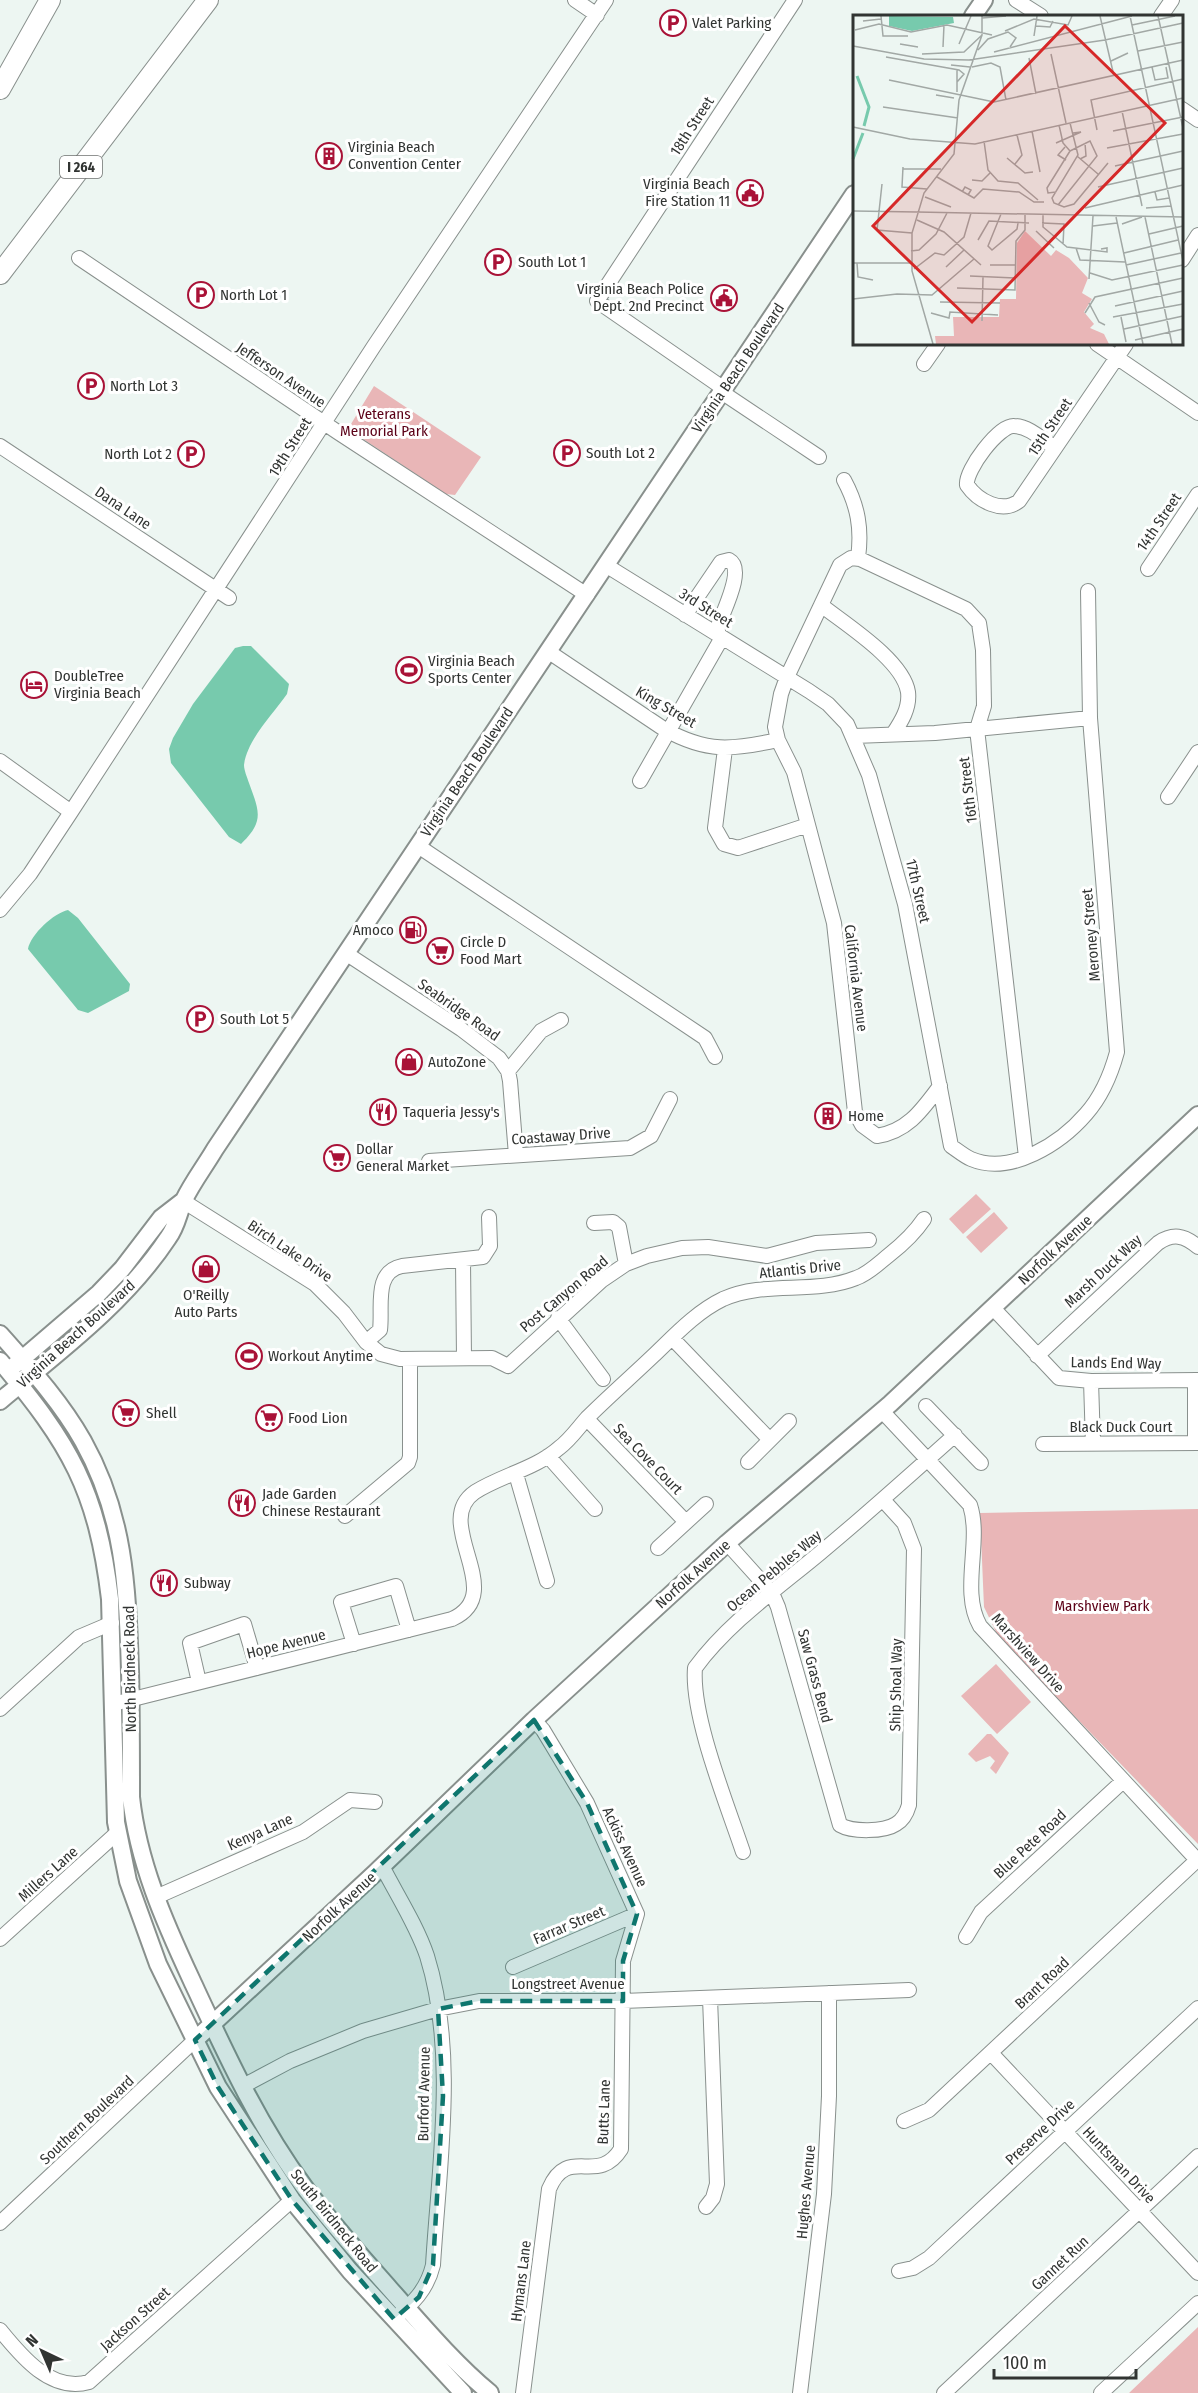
<svg xmlns="http://www.w3.org/2000/svg" width="1198" height="2393" font-family="'Fira Sans Condensed',sans-serif">
  <style>
    .green { fill: #e9b6b7 }
    .water { fill: #77caad }
    .lines { fill: none; stroke-linecap: round; stroke-linejoin: round }
    .minor-casing { stroke: #89908d; stroke-width: 16 }
    .major-casing { stroke: #89908d; stroke-width: 20 }
    .highway-casing { stroke: #89908d; stroke-width: 22 }
    .minor { stroke: #fff; stroke-width: 14 }
    .major { stroke: #fff; stroke-width: 16 }
    .highway { stroke: #fff; stroke-width: 20 }
    .marked { fill: #0f766e; fill-opacity: 0.2; stroke: #0f766e; stroke-width: 4.5; stroke-dasharray: 12 8; stroke-linejoin: round }
    .labels { text-anchor: middle; dominant-baseline: central; stroke-width: 6; stroke-linejoin: round; paint-order: stroke }
    .shield { fill: #fff; stroke: #6f7170; stroke-width: 1.5 }
    .shield-label { font-size: 14px; font-weight: bold; fill: #313432 }
    .poi-label { font-size: 15px; fill: #313432; stroke: #fff; text-anchor: start }
    .street-label { font-size: 15px; fill: #313432; stroke: #fff }
    .park-label { font-size: 15px; fill: #5b0017; stroke: #fff }
    .inset-river { fill: none; stroke: #77caad; stroke-width: 3 }
    .inset-road { fill: none; stroke: #a2a8a5; stroke-width: 1.5 }
    .view { fill: #d62828; fill-opacity: 0.15; stroke: #d62828; stroke-width: 3 }
    .inset-edge { fill: none; stroke: #313432; stroke-width: 3 }
  </style>
  <rect width="100%" height="100%" fill="#edf6f2"/>
  <path class="green" d="M374,386l107,71 -26,38 -9,-1 -98,-65z
    M976,1194l15,15 -28,25 -14,-15z
    M994,1212l14,16 -27,25 -15,-16z
    M1198,1509v335l-199,-206 -15,-31 -4,-94z
    M996,1664l35,38 -34,32 -36,-38z
    M987,1734h4l18,19 -13,21 -6,-6 5,-7 -5,-5 -14,6 -8,-8z
    M1198,2327v66h-69z"/>
  <path class="water" d="M243,646h8l38,38 -2,10c-14,20 -40,46 -43,71 0,5 3,12 5,18 10,28 16,38 -8,61l-12,-7 -58,-74 -2,-14 4,-11 20,-34 42,-56z
    M68,910l10,8 52,66 -1,7 -41,22 -10,-3 -50,-61c3,-15 26,-36 40,-39z"/>
  <g class="lines">
    <defs>
      <path id="minor" d="M575,0l22,15
        M795,0l-198,301 123,85 6,9 93,62
        M1016,0l25,16
        M1161,16l11,-16
        M1182,109l16,11
        M79,258l260,175 248,162
        M1182,260l16,-25
        M1097,344l101,69
        M924,364l14,-20
        M0,446l229,152
        M1055,448c-11,-7 -26,-22 -41,-22 -15,-1 -49,44 -47,59 11,16 35,29 52,16l107,-157
        M844,480c14,26 18,49 14,78
        M607,566l202,125 19,13 19,20 22,51 36,129 46,242c6,4 13,10 20,13 40,17 90,-16 115,-45 16,-18 25,-40 31,-62l-27,-334 -2,-127
        M1148,569l50,-75
        M821,605c24,19 82,55 87,87 2,16 -7,30 -15,42
        M549,652l115,77c43,24 68,21 114,11
        M854,736l81,-3 155,-15
        M725,749l-10,79 9,16 14,4 70,-23
        M0,761l71,51
        M640,781l80,-140c0,-6 -3,-9 -2,-14 4,-14 28,-58 11,-67l-8,2 -36,53
        M1168,797l30,-45
        M418,846l287,192 10,19
        M0,910l30,-36 41,-62 303,-466 232,-346
        M347,954l114,75 38,29 9,13 2,10 6,74
        M508,1071l33,-40 20,-11
        M940,1086c-18,24 -32,45 -63,50l-15,-11 -7,-13 -21,-189 -40,-151 -16,-32 -3,-13 6,-33 6,-17 53,-112 11,-7 9,1 106,50 13,14 4,27 1,56 -7,23 49,428
        M429,1161l201,-13 21,-12 19,-37
        M183,1201l132,83 29,29 22,29 15,12 19,5 92,-1 16,8 93,-85 25,-17 21,-8 35,-8 26,-1 59,9 49,-13 53,-3
        M594,1223l19,-1 6,5 7,37
        M463,1261l1,97
        M993,1308l66,70 32,3 107,-1
        M558,1318l45,61
        M672,1338l98,102
        M366,1342l14,-12c3,-23 -7,-58 22,-64l81,-9 7,-11 -1,-29
        M1037,1356l121,-113c15,-10 26,-8 40,4
        M1091,1381l2,63
        M926,1406l55,57
        M882,1411l88,94c12,37 -10,86 10,121l218,235
        M587,1419l99,103
        M1195,1443v-63
        M1043,1444l155,-1
        M548,1456l47,53
        M748,1462l41,-41
        M516,1474l31,107
        M345,1516l63,-53 2,-6v-98
        M727,1543l45,50 6,14 62,218c12,7 44,7 56,-1 7,-4 11,-12 13,-19l5,-256 -10,-26 -20,-22
        M658,1548l48,-44
        M354,1644l-13,-42 55,-16 13,44
        M199,1682l-9,-39 54,-19 13,44
        M113,1704l339,-85c58,-26 -22,-96 23,-127 27,-17 60,-23 84,-44 11,-8 19,-20 28,-30 21,-21 44,-41 66,-62 21,-20 43,-44 70,-57 42,-19 91,-4 133,-21 12,-4 23,-15 33,-23 14,-11 25,-21 35,-36
        M0,1709l79,-72 33,-14
        M743,1852c-16,-48 -52,-136 -48,-184 33,-45 83,-80 125,-115 46,-38 90,-78 135,-118
        M382,1866c15,29 35,60 45,90 30,96 12,210 6,309 -6,25 -20,38 -39,54
        M156,1897l147,-65 47,-32 25,2
        M966,1937l15,-25 142,-131
        M0,1939l117,-106
        M513,1967l124,-53
        M991,2053l207,220
        M243,2086l47,-25 73,-30 75,-22 41,-8h144l286,-11
        M904,2121l25,-11 268,-250
        M706,2207l7,-9 4,-14 -7,-186
        M0,2223l195,-183
        M899,2271l14,-3 16,-10 269,-250
        M0,2330c21,26 51,63 89,52l203,-182
        M523,2393l26,-204c19,-45 48,-2 72,-40l2,-188 14,-47 -50,-111 -44,-73 -9,-10
        M800,2393l24,-199 5,-98v-103
        M944,2393l254,-237
        M1101,2393l97,-90"/>
      <path id="major" d="M973,16l11,-16
        M0,1334c30,34 61,68 83,107 42,75 44,146 47,229 1,42 1,84 1,127 7,65 33,124 61,184 33,71 66,144 113,207 26,35 56,68 85,101 32,36 63,73 100,104
        M0,1361c70,83 97,129 110,238l6,223 12,59 30,83 60,123 74,113 58,71 113,122
        M15,1365l84,-72 23,-24 39,-51 22,-17
        M0,1401c60,-50 125,-98 168,-163 9,-12 10,-24 16,-38 8,-17 21,-34 31,-51l639,-955
        M195,2040l180,-167 159,-153 193,-177 163,-139 308,-289"/>
      <path id="highway" d="M0,89l50,-89
        M0,274l208,-274"/>
    </defs>
    <use href="#minor" class="minor-casing"/>
    <use href="#major" class="major-casing"/>
    <use href="#highway" class="highway-casing"/>
    <use href="#minor" class="minor"/>
    <use href="#major" class="major"/>
    <use href="#highway" class="highway"/>
  </g>
  <path class="marked" d="M534,1720l53,83 50,111 -14,47v40h-144l-41,8 5,87 -10,169 -14,32 -25,22 -102,-119 -74,-113 -23,-47z"/>
  <defs>
    <symbol id="parking-ring" viewBox="-11 -11 22 22"><circle r="9.5" fill="#fff" stroke="#a91237" stroke-width="1.5"/><path d="M-3.5-5.5H1a3.5 3.5 0 0 1 0 7H-1V5.5H-3.5ZM-1-3.4V-.6H.8a1.4 1.4 0 0 0 0-2.8Z" fill="#a91237"/></symbol>
    <symbol id="building-ring" viewBox="-11 -11 22 22"><circle r="9.5" fill="#fff" stroke="#a91237" stroke-width="1.5"/><path d="M-4-6H4V6H1V3H-1V6H-4ZM-2.5-4.3h1.7v1.8h-1.7ZM.8-4.3h1.7v1.8H.8ZM-2.5-1h1.7V.8h-1.7ZM.8-1h1.7V.8H.8Z" fill="#a91237"/></symbol>
    <symbol id="civic-ring" viewBox="-11 -11 22 22"><circle r="9.5" fill="#fff" stroke="#a91237" stroke-width="1.5"/><path d="M-.6-6.5H3V-4.5H.6V-3L4-1V1h2V6H-6V1h2V-1L-.6-3ZM-1.2 2.5V6h2.4V2.5Z" fill="#a91237"/></symbol>
    <symbol id="stadium-ring" viewBox="-11 -11 22 22"><circle r="9.5" fill="#fff" stroke="#a91237" stroke-width="1.5"/><path d="M0-5a6.5 5 0 1 0 0 10a6.5 5 0 1 0 0-10ZM-3.5-1.8h7v3.6h-7Z" fill="#a91237"/></symbol>
    <symbol id="hotel-ring" viewBox="-11 -11 22 22"><circle r="9.5" fill="#fff" stroke="#a91237" stroke-width="1.5"/><path d="M-6-4.5h1.5V1H6V5H4.5V3h-9V5H-6ZM-4 0a1.8 1.8 0 1 1 3.6 0ZM.5 0V-2.5h3Q6-2.5 6 0Z" fill="#a91237"/></symbol>
    <symbol id="fuel-ring" viewBox="-11 -11 22 22"><circle r="9.5" fill="#fff" stroke="#a91237" stroke-width="1.5"/><path d="M-5.5-6h7V0h2V4h1.3V-2.5L3-4.5l.8-.8L6-3V5H2.5V1h-1V6h-7ZM-4.2-4.7v3.2H.2V-4.7Z" fill="#a91237"/></symbol>
    <symbol id="supermarket-ring" viewBox="-11 -11 22 22"><circle r="9.5" fill="#fff" stroke="#a91237" stroke-width="1.5"/><path d="M-6-5.5h2.5l.6 2H6L4.5 2H-2.5L-4.4-4H-6ZM-1.5 3.2a1.3 1.3 0 1 0 .1 0ZM3 3.2a1.3 1.3 0 1 0 .1 0Z" fill="#a91237"/></symbol>
    <symbol id="shop-ring" viewBox="-11 -11 22 22"><circle r="9.5" fill="#fff" stroke="#a91237" stroke-width="1.5"/><path d="M-5-2.5h2.3a2.7 3.5 0 0 1 5.4 0H5L5.5 6h-11ZM-1.5-2.5h3a1.5 2.3 0 0 0-3 0Z" fill="#a91237"/></symbol>
    <symbol id="restaurant-ring" viewBox="-11 -11 22 22"><circle r="9.5" fill="#fff" stroke="#a91237" stroke-width="1.5"/><path d="M-5-6h1v4h1v-4h1v4h1v-4h1v5L-1.5 .5V6h-2V.5L-5-1ZM5-6V6H3V1.5H1.5Q1.5-4 5-6Z" fill="#a91237"/></symbol>
  </defs>
  <g fill-rule="evenodd">
    <use href="#parking-ring" x="658" y="8" width="30" height="30"/>
    <use href="#building-ring" x="314" y="141" width="30" height="30"/>
    <use href="#civic-ring" x="735" y="178" width="30" height="30"/>
    <use href="#parking-ring" x="483" y="247" width="30" height="30"/>
    <use href="#parking-ring" x="186" y="280" width="30" height="30"/>
    <use href="#civic-ring" x="709" y="283" width="30" height="30"/>
    <use href="#parking-ring" x="76" y="371" width="30" height="30"/>
    <use href="#parking-ring" x="552" y="438" width="30" height="30"/>
    <use href="#parking-ring" x="176" y="439" width="30" height="30"/>
    <use href="#stadium-ring" x="394" y="655" width="30" height="30"/>
    <use href="#hotel-ring" x="19" y="670" width="30" height="30"/>
    <use href="#fuel-ring" x="398" y="915" width="30" height="30"/>
    <use href="#supermarket-ring" x="425" y="936" width="30" height="30"/>
    <use href="#parking-ring" x="185" y="1004" width="30" height="30"/>
    <use href="#shop-ring" x="394" y="1047" width="30" height="30"/>
    <use href="#restaurant-ring" x="368" y="1097" width="30" height="30"/>
    <use href="#building-ring" x="813" y="1101" width="30" height="30"/>
    <use href="#supermarket-ring" x="322" y="1143" width="30" height="30"/>
    <use href="#shop-ring" x="191" y="1254" width="30" height="30"/>
    <use href="#stadium-ring" x="234" y="1341" width="30" height="30"/>
    <use href="#supermarket-ring" x="111" y="1398" width="30" height="30"/>
    <use href="#supermarket-ring" x="254" y="1403" width="30" height="30"/>
    <use href="#restaurant-ring" x="227" y="1488" width="30" height="30"/>
    <use href="#restaurant-ring" x="149" y="1568" width="30" height="30"/>
  </g>
  <g class="labels">
    <rect class="shield" x="60" y="156" width="42" height="22" rx="4.5"/>
    <g class="shield-label">
      <text x="81" y="167">I 264</text>
    </g>
    <g class="poi-label">
      <text x="692" y="23">Valet Parking</text>
      <text x="348" y="147">Virginia Beach<tspan x="348" dy="17">Convention Center</tspan></text>
      <text x="730" y="184" text-anchor="end">Virginia Beach<tspan x="730" dy="17">Fire Station 11</tspan></text>
      <text x="518" y="262">South Lot 1</text>
      <text x="704" y="289" text-anchor="end">Virginia Beach Police<tspan x="704" dy="17">Dept. 2nd Precinct</tspan></text>
      <text x="220" y="295">North Lot 1</text>
      <text x="110" y="386">North Lot 3</text>
      <text x="586" y="453">South Lot 2</text>
      <text x="172" y="454" text-anchor="end">North Lot 2</text>
      <text x="428" y="661">Virginia Beach<tspan x="428" dy="17">Sports Center</tspan></text>
      <text x="54" y="676">DoubleTree<tspan x="54" dy="17">Virginia Beach</tspan></text>
      <text x="394" y="930" text-anchor="end">Amoco</text>
      <text x="460" y="942">Circle D<tspan x="460" dy="17">Food Mart</tspan></text>
      <text x="220" y="1019">South Lot 5</text>
      <text x="428" y="1062">AutoZone</text>
      <text x="403" y="1112">Taqueria Jessy's</text>
      <text x="848" y="1116">Home</text>
      <text x="356" y="1149">Dollar<tspan x="356" dy="17">General Market</tspan></text>
      <text x="206" y="1295" text-anchor="middle">O'Reilly<tspan x="206" dy="17">Auto Parts</tspan></text>
      <text x="268" y="1356">Workout Anytime</text>
      <text x="146" y="1413">Shell</text>
      <text x="288" y="1418">Food Lion</text>
      <text x="262" y="1494">Jade Garden<tspan x="262" dy="17">Chinese Restaurant</tspan></text>
      <text x="184" y="1583">Subway</text>
    </g>
    <g class="street-label">
      <text transform="translate(692 126) rotate(-57)">18th Street</text>
      <text transform="translate(738 368) rotate(-56)">Virginia Beach Boulevard</text>
      <text transform="translate(281 375) rotate(34)">Jefferson Avenue</text>
      <text transform="translate(1050 427) rotate(-56)">15th Street</text>
      <text transform="translate(290 447) rotate(-58)">19th Street</text>
      <text transform="translate(123 508) rotate(34)">Dana Lane</text>
      <text transform="translate(1159 522) rotate(-56)">14th Street</text>
      <text transform="translate(706 608) rotate(32)">3rd Street</text>
      <text transform="translate(666 707) rotate(30)">King Street</text>
      <text transform="translate(467 772) rotate(-56)">Virginia Beach Boulevard</text>
      <text transform="translate(968 790) rotate(-97)">16th Street</text>
      <text transform="translate(918 891) rotate(77)">17th Street</text>
      <text transform="translate(1091 935) rotate(-95)">Meroney Street</text>
      <text transform="translate(856 978) rotate(83)">California Avenue</text>
      <text transform="translate(459 1010) rotate(35)">Seabridge Road</text>
      <text transform="translate(561 1136) rotate(-4)">Coastaway Drive</text>
      <text transform="translate(1055 1250) rotate(-43)">Norfolk Avenue</text>
      <text transform="translate(290 1251) rotate(34)">Birch Lake Drive</text>
      <text transform="translate(800 1269) rotate(-6)">Atlantis Drive</text>
      <text transform="translate(1103 1271) rotate(-43)">Marsh Duck Way</text>
      <text transform="translate(564 1294) rotate(-40)">Post Canyon Road</text>
      <text transform="translate(76 1334) rotate(-42)">Virginia Beach Boulevard</text>
      <text transform="translate(1116 1363) rotate(1)">Lands End Way</text>
      <text x="1121" y="1427">Black Duck Court</text>
      <text transform="translate(648 1459) rotate(46)">Sea Cove Court</text>
      <text transform="translate(774 1571) rotate(-40)">Ocean Pebbles Way</text>
      <text transform="translate(693 1574) rotate(-42)">Norfolk Avenue</text>
      <text transform="translate(286 1644) rotate(-14)">Hope Avenue</text>
      <text transform="translate(1028 1653) rotate(48)">Marshview Drive</text>
      <text transform="translate(130 1669) rotate(-91)">North Birdneck Road</text>
      <text transform="translate(815 1676) rotate(75)">Saw Grass Bend</text>
      <text transform="translate(896 1685) rotate(-89)">Ship Shoal Way</text>
      <text transform="translate(260 1832) rotate(-24)">Kenya Lane</text>
      <text transform="translate(1030 1844) rotate(-43)">Blue Pete Road</text>
      <text transform="translate(625 1847) rotate(65)">Ackiss Avenue</text>
      <text transform="translate(48 1874) rotate(-42)">Millers Lane</text>
      <text transform="translate(339 1907) rotate(-43)">Norfolk Avenue</text>
      <text transform="translate(569 1925) rotate(-23)">Farrar Street</text>
      <text transform="translate(1042 1983) rotate(-43)">Brant Road</text>
      <text x="568" y="1984">Longstreet Avenue</text>
      <text transform="translate(424 2094) rotate(-89)">Burford Avenue</text>
      <text transform="translate(604 2112) rotate(-88)">Butts Lane</text>
      <text transform="translate(87 2120) rotate(-43)">Southern Boulevard</text>
      <text transform="translate(1040 2132) rotate(-43)">Preserve Drive</text>
      <text transform="translate(1119 2165) rotate(47)">Huntsman Drive</text>
      <text transform="translate(806 2192) rotate(-85)">Hughes Avenue</text>
      <text transform="translate(334 2221) rotate(51)">South Birdneck Road</text>
      <text transform="translate(1060 2263) rotate(-43)">Gannet Run</text>
      <text transform="translate(521 2281) rotate(-83)">Hymans Lane</text>
      <text transform="translate(135 2319) rotate(-42)">Jackson Street</text>
    </g>
    <g class="park-label">
      <text x="384" y="414">Veterans<tspan x="384" dy="17">Memorial Park</tspan></text>
      <text x="1102" y="1606">Marshview Park</text>
    </g>
  </g>
  <g transform="translate(853 15)">
    <rect width="330" height="330" fill="#edf6f2"/>
    <path d="M172,216l26,25 5,-6 13,8 19,20 -6,15 10,6 -8,13 10,12 -4,4 14,6 5,10h-173l-1,-8h19l-1,-19h46l1,-18h16l1,-56z" fill="#e9b6b7"/>
    <path d="M36,1l64,1 1,6 -42,8 -23,-5z" fill="#77caad"/>
    <path class="inset-river" d="M4,61l12,31 -5,19M0,144l10,-26"/>
    <path class="inset-road" d="M28,1l2,20h25M247,1l14,60M277,1l53,245M305,1l25,112M129,3l24,-2M10,6l18,-2M279,10l43,-9M183,11l14,1 3,-6M2,15l24,-6 32,8 36,-7 45,10M152,16l29,-12 34,6 4,-9M181,21l3,-20M47,29l18,3M106,29l12,-28M0,31l71,13 45,1 136,-20 78,-17M90,32l1,-22M125,35l10,-11 20,-7 8,6 -6,9M285,36l45,-9M141,37l138,-36M69,39l42,-2 18,-17M198,39l15,69M33,42l73,13 5,4 -7,8M176,43l7,36M258,46l17,-8M98,50l19,2M119,52l19,-4 9,4 6,33M299,52l3,13 13,-2 -2,-11M104,54v23M36,65l105,22 189,-42M83,80l18,3M30,92l75,11M269,96l20,95M217,108l8,32 -26,43 2,5 10,4 10,-3 34,-41M206,110l4,18 7,8M0,112l57,12 65,5 208,-46M244,115l-6,-30 92,-21M179,116l8,41M260,116l70,-14M131,126l4,29 10,11 20,2 20,17M203,128l25,-11 -8,1M212,132l-7,8 8,5M254,133l76,-14M224,141l21,18M154,143l18,15 8,-1M227,144l6,-3 -1,-13M162,149l7,-9 -5,-20M262,151l68,-15M50,152l-1,20 25,2M50,154h38M84,162l37,21 9,-9 36,3 15,10h10M119,165l10,1 8,-8M29,169l-5,46 35,3M245,172l85,-19M109,177l3,-5 6,3 -3,5M203,177l-8,1 -1,-5 23,-37M302,177l2,8 12,-2M72,182l26,10M205,190l39,-49 -7,-15 -20,10M232,193l98,-23M293,193l25,-2M1,196l63,1M64,197l266,5M148,199l-13,32 4,4 25,-21 1,-6M190,200v12l24,20 40,5v-4l-6,1M263,202l27,127M292,202l27,127M64,205l27,12 37,33M189,208l22,1 -1,21M269,209l20,-7M240,211l24,-3M183,216l18,17M296,219l34,-8M125,225l11,-19 40,2M223,233l4,12 45,2M58,236l8,-1 17,-16 11,-21M271,238l54,-13M0,248h59M4,248l1,14 15,3M137,250h25M273,250l55,-12M93,252l18,-17M61,254l21,-16 9,2 20,-18 7,-24M237,258l22,7 71,-15M117,261l45,2M236,264l4,-63M104,273l58,2 1,-49 9,-11v-15M0,284l44,-5 35,1 42,-36M87,287l60,1M236,288l10,19 6,3M262,291l68,-15M78,298l18,5 1,-6 48,3M232,298l10,-16 88,-19M260,302l70,-13M268,302l5,25M129,306l1,-44M271,314l59,-13M282,325l48,-11M80,329l-21,-73v-38l12,-40 30,-39 5,-54 23,-65v-19"/>
    <path class="view" d="M212,11l100,97 -193,199 -99,-96z"/>
    <rect width="330" height="330" class="inset-edge"/>
  </g>
  <g transform="translate(42 2351) rotate(316)" stroke="#ffffff" stroke-width="4.5" paint-order="stroke">
  <path d="M0-4.5L10 22L0 15L-10 22Z" fill="#313432"/>
  <text y="-9" font-size="16" font-weight="bold" text-anchor="middle" fill="#313432">N</text>
  </g>
  <path d="M994 2369v9h142v-9" fill="none" stroke="#313432" stroke-width="3"/>
  <text x="1003" y="2369" font-size="18" fill="#313432" stroke="#ffffff" stroke-width="4.5" paint-order="stroke">100 m</text>
</svg>
